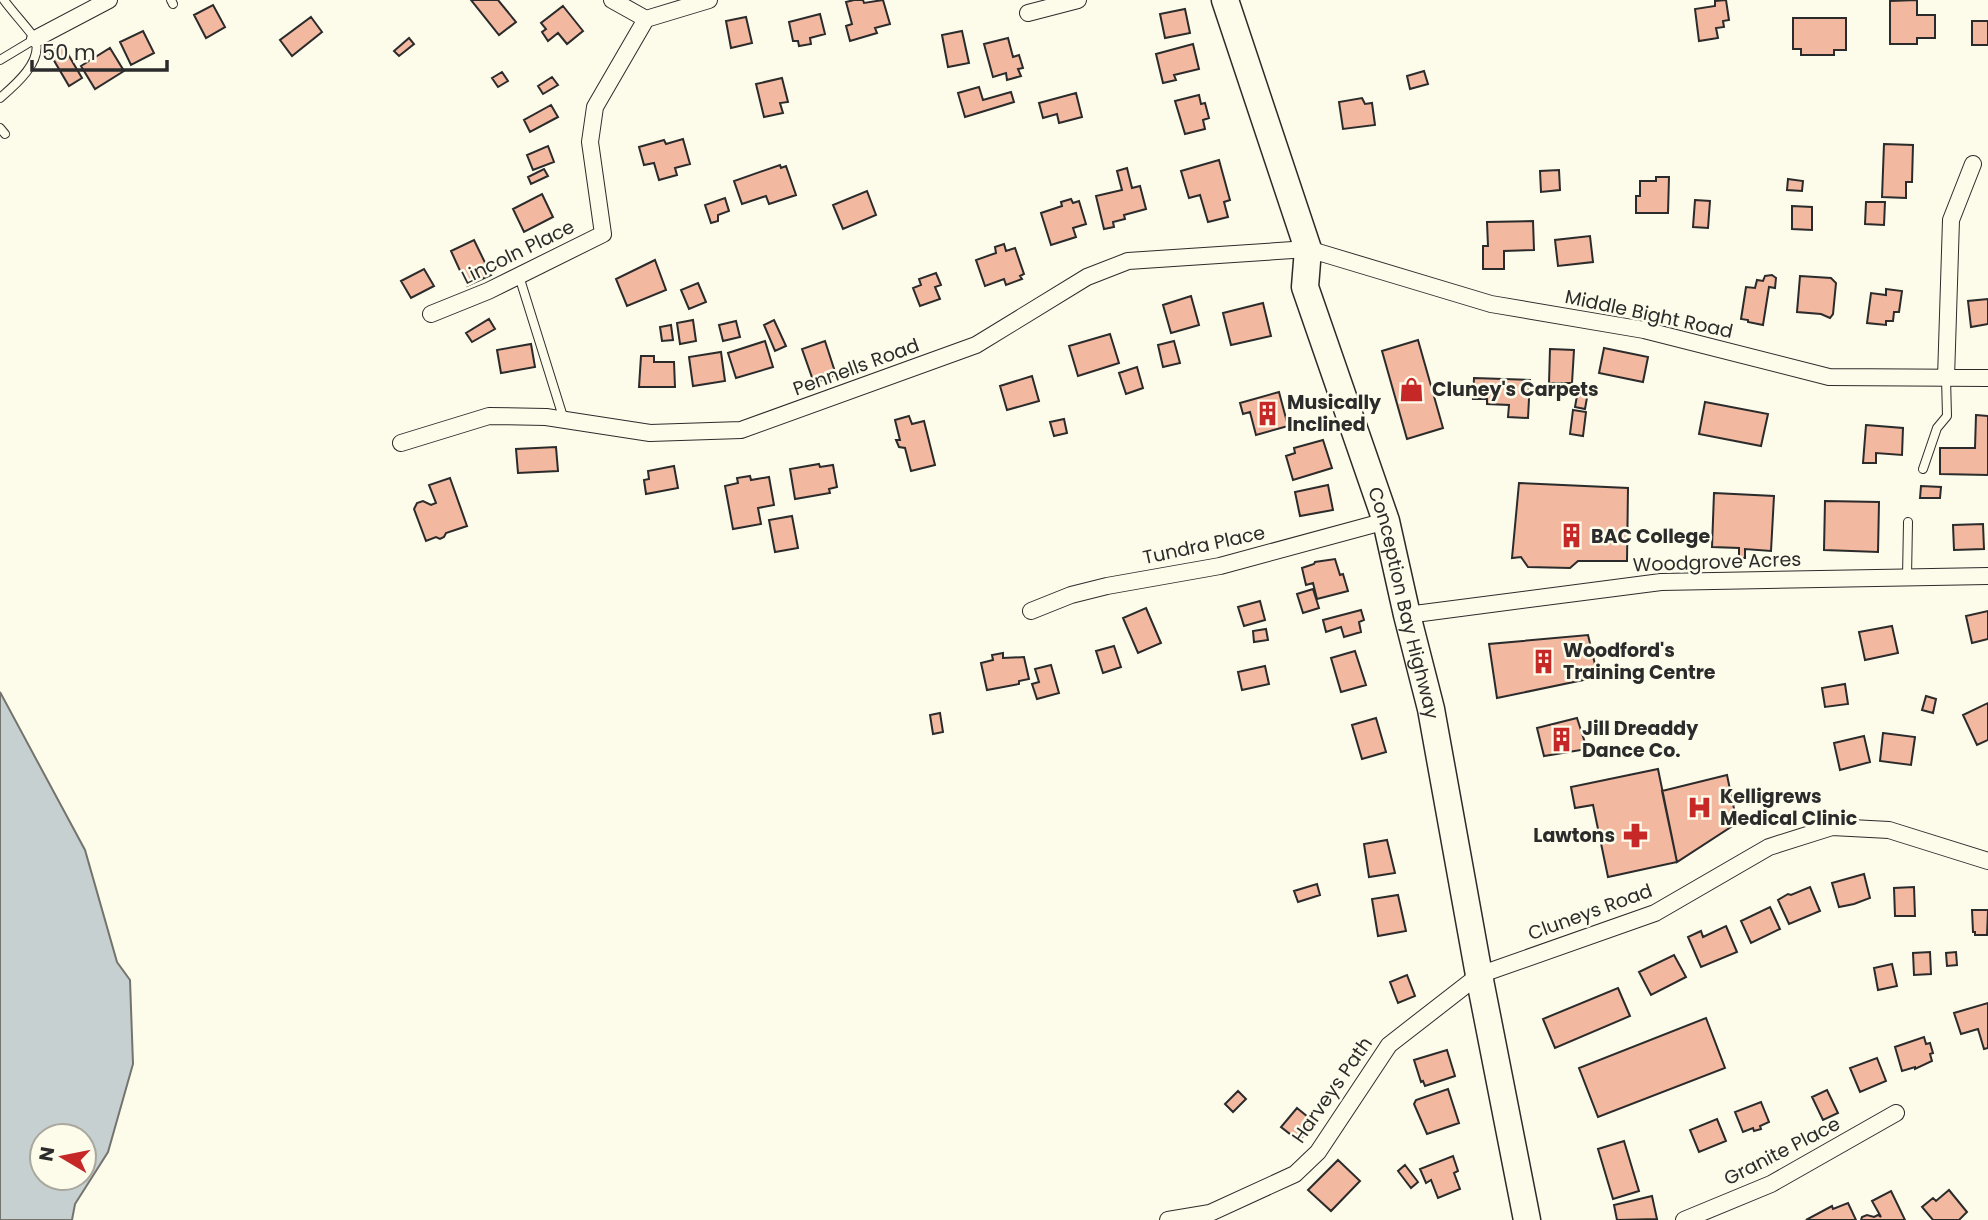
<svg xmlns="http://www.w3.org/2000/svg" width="1988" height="1220" font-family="Poppins,sans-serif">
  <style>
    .water { fill: #c7d0d0; stroke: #74746e; stroke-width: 2; fill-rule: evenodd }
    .building { fill: #f2b8a0; stroke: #2b2b2b; stroke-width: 2 }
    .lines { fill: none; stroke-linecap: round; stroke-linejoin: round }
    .service-casing { stroke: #2b2b2b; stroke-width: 10 }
    .minor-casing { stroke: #2b2b2b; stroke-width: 18 }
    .primary-casing { stroke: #2b2b2b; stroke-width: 29 }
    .service { stroke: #fdfbea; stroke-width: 8 }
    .minor { stroke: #fdfbea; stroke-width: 16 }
    .primary { stroke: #fdfbea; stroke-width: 26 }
    .labels { text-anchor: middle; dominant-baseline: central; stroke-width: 5; stroke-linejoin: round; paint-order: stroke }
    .street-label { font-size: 19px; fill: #2b2b2b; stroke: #fdfbea }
    .poi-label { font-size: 19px; font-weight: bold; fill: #2b2b2b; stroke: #fdfbea; text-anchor: start }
  </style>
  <rect width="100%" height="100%" fill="#fdfbea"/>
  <path class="water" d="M0,692l85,158 32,112 13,18 3,84 -25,88 -33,52 -3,16h-72zM42,1136h42v42h-42z"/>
  <path class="building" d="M471,0h27l18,22 -17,13z
    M854,0h9l1,3 19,-3 7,24 -15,4 2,5 -27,8 -4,-15 6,-2 -6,-22z
    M1726,0l3,20 -6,1 1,6 -8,1 2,10 -19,3 -4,-32 20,-3v-5z
    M1917,0v15h18v23h-18v6h-27v-43z
    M213,5l12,22 -19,11 -12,-23z
    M563,6l20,25 -16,13 -9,-11 -10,8 -6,-9 4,-3 -5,-6z
    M1185,9l5,24 -25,5 -5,-24z
    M820,14l5,20 -15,4 1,6 -12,2 -1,-5h-5l-4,-19z
    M311,17l11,15 -30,24 -12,-16z
    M746,17l6,26 -21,5 -5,-27z
    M1793,18h53v32h-12v5h-33v-6h-8z
    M1972,21h16v24h-16z
    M143,31l11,22 -23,12 -11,-23z
    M962,31l7,32 -21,4 -6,-32z
    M409,38l5,6 -15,12 -5,-5z
    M1008,38l5,19 6,-2 4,13 -5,1 3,7 -14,4 -1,-7 -13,4 -9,-33z
    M62,44l20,34 -13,8 -20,-34z
    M1193,44l6,25 -25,6 2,5 -13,3 -7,-29z
    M110,48l14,23 -29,18 -14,-23z
    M1424,71l4,13 -18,5 -3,-13z
    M502,72l6,9 -10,6 -6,-9z
    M552,77l6,8 -15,9 -5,-8z
    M782,78l6,24 -8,1 3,10 -19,4 -8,-33z
    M979,87l4,13 28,-8 3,10 -49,15 -7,-24z
    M1076,93l6,24 -23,6 -2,-9 -14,4 -4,-15z
    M1199,95l2,9 4,-1 4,15 -6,2 2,9 -20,5 -10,-33z
    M1362,98l3,6 7,-1 3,22 -32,4 -4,-27z
    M551,105l7,12 -28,15 -6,-12z
    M683,139l7,25 -15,4 2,7 -18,5 -5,-17 -10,2 -5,-18 25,-7 2,4z
    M1884,144l29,1 -1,37h-6v16l-24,-1z
    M548,146l6,16 -21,8 -6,-15z
    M1219,160l11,40 -6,2 4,15 -20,5 -8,-27 -11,3 -8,-27z
    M780,165l1,3 5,-2 10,29 -27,9 -3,-8 -24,8 -8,-23z
    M1127,168l5,20 8,-2 6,23 -22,6 1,4 -12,3 1,5 -10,2 -8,-33 26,-6 -5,-19z
    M544,169l4,7 -17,8 -3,-7z
    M1559,170l1,20 -19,2 -1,-21z
    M1656,177h13l-1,36h-32v-17h4v-15h16z
    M1788,179l15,2 -1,10 -15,-1z
    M867,191l9,24 -33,14 -10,-24z
    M542,194l11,23 -29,15 -11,-23z
    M725,198l4,13 -11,4v6l-7,2 -6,-18z
    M1071,199l2,4 6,-2 7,23 -13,4 3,9 -25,8 -10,-32 21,-7 -1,-4z
    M1695,200l15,1 -2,27 -15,-1z
    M1866,202h19l-1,23 -19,-1z
    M1792,206l20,1v23l-20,-1z
    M1533,221l1,29 -30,1v18h-21v-23h5l-1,-24z
    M1590,236l3,26 -35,4 -3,-26z
    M474,240l17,35 -24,11 -16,-35z
    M1004,244l2,7 9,-3 9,26 -4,2 2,3 -16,6 -2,-6 -19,7 -9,-26 20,-7 -1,-6z
    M655,260l11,30 -39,16 -11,-27z
    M424,269l10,17 -23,12 -10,-17z
    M936,273l5,12 -6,2 5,12 -20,7 -7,-18 8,-3 -2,-6z
    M1772,275l4,3 -1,10 -6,-1 -6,38 -15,-3v-2l-7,-1 5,-32 9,1 2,-8 6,1 2,-5z
    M1800,276l31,2 5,5 -3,31 -3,4 -9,-4 -24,-2z
    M698,283l8,19 -17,7 -8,-19z
    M1886,289l16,2 -3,21h-5l-1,9h-7v4l-19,-2 4,-30 15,2z
    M1191,296l8,29 -28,8 -8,-28z
    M1988,299v25l-17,3 -3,-26z
    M1263,303l8,33 -40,9 -8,-32z
    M489,319l6,10 -23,13 -6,-9z
    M693,320l3,21 -16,3 -3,-21z
    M774,320l12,26 -11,5 -11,-26z
    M736,321l4,16 -17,4 -4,-16z
    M671,325l2,15 -11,1 -2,-14z
    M1110,334l9,29 -41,13 -9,-30z
    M1418,340l25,88 -36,11 -25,-88z
    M765,341l8,26 -37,11 -8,-25z
    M825,341l11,34 -22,8 -12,-34z
    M1174,341l6,22 -17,4 -5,-22z
    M531,344l4,23 -34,6 -4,-23z
    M1604,348l44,9 -5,25 -44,-9z
    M1550,349l24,1 -2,33h-23z
    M721,352l4,29 -32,5 -4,-29z
    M641,356h13v6h20l1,25h-36z
    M1137,367l6,21 -17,6 -7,-21z
    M1032,376l7,25 -32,9 -7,-24z
    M1474,378l56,2 -2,38 -20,-1 1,-12 -22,-1v-5h-14z
    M1578,390l10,2 -3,17 -10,-2z
    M1279,392l9,34 -32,9 -6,-23 -7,2 -3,-11z
    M1705,402l63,12 -7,32 -62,-12z
    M1573,410l13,2 -3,24 -13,-2z
    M1976,415l12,1v59l-48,-1v-26h35z
    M909,416l3,8 12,-3 11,44 -24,6 -6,-23 -6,-1 -3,-7h4l-5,-20z
    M1064,419l3,14 -13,3 -4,-14z
    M1866,425l37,3 -1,27 -26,-2v10h-13z
    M1323,440l9,28 -39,12 -7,-24 9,-3 -1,-5z
    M556,447l2,24 -40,2 -2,-24z
    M819,464l1,3 13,-2 4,22 -8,2 1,4 -35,6 -5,-30z
    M674,466l4,22 -32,6 -2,-14 5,-1 -1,-8z
    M750,476l1,4 18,-3 5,28 -16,3 3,16 -28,5 -8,-43 13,-3 -1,-5z
    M450,478l17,48 -21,7 -2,4 -4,2 -4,-2 -10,4 -12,-32 3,-6 6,-2 8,4 5,-2 -7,-18z
    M1519,483l109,5 -1,73h-49l-8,7 -42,-1 -7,-10 -9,1z
    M1328,485l5,25 -33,6 -5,-24z
    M1921,486l20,1 -1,11h-20z
    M1714,493l60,3 -3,55 -26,-2v9h-6v-10l-27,-1z
    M1825,501l54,1 -1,50 -54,-2z
    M792,516l6,32 -23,4 -6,-32z
    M1983,524l1,25 -30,1 -1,-25z
    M1335,559l5,16 3,-1 5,17 -31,8 -4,-16 -7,2 -4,-17 12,-4 1,-2z
    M1313,589l6,19 -16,5 -6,-19z
    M1260,601l5,19 -21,6 -6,-19z
    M1146,608l15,35 -23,10 -15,-35z
    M1361,610l3,10 -5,2 2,10 -17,5 -3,-10 -15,5 -3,-12z
    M1988,611v28l-16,4 -6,-27z
    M1892,626l6,27 -33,7 -6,-28z
    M1266,629l2,11 -14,2 -1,-11z
    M1588,635l10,42 -101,21 -8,-54z
    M1114,646l7,21 -18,6 -7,-22z
    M1355,651l11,34 -25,7 -10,-34z
    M1003,653v5l21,-1 5,22 -10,2v3l-32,6 -6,-27 12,-3 -1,-5z
    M1051,665l8,28 -22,6 -5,-15 7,-2 -4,-13z
    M1265,666l4,18 -27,6 -4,-18z
    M1845,684l3,20 -23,3 -3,-19z
    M1926,696l10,3 -3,14 -11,-3z
    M1988,703v37l-11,5 -14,-30z
    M940,713l3,19 -10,2 -3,-19z
    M1376,718l10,34 -24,7 -10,-34z
    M1577,718l10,31 -43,7 -7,-28z
    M1883,733l32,4 -4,28 -31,-4z
    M1864,736l6,26 -30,8 -6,-27z
    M1658,769l19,93 -69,15 -15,-72 -18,3 -4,-21z
    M1727,775l10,48 -60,39 -15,-71z
    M1387,840l8,33 -26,4 -5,-33z
    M1864,874l6,24 -16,6 -15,3 -7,-24z
    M1317,884l3,11 -22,7 -4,-11z
    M1810,887l10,24 -31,13 -11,-24 10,-6 3,1z
    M1914,887l1,29h-20l-1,-28z
    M1398,895l8,36 -28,5 -6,-37z
    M1770,907l10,22 -29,14 -10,-22z
    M1972,910h16l-1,25h-12v-3h-2z
    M1726,926l11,26 -36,15 -13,-30 13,-6 2,6z
    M1930,952l1,22 -17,1 -1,-22z
    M1956,952l1,13 -10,1 -1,-13z
    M1674,955l12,22 -35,18 -12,-23z
    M1892,964l5,22 -19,4 -4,-22z
    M1407,975l8,21 -17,7 -8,-21z
    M1618,988l12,28 -75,32 -12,-29z
    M1988,1003v45l-4,1 -6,-20 -17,5 -7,-21z
    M1706,1018l19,50 -127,49 -19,-49z
    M1924,1037l2,7 4,-1 3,10 -3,1 2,7 -17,8v-2l-13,4 -7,-24z
    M1447,1050l8,26 -30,10 -2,-5 -2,1 -7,-22z
    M1877,1058l9,23 -26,11 -10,-24z
    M1448,1089l11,34 -32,11 -13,-30 2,-4z
    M1827,1090l11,23 -15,7 -11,-23z
    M1238,1091l8,8 -13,13 -8,-8z
    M1761,1102l8,20 -9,4 1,3 -7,2 -1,-3 -10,4 -8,-20z
    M1297,1108l17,14 -15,19 -18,-14z
    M1717,1119l9,22 -27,11 -9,-22z
    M1624,1141l15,50 -26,8 -15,-50z
    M1453,1156l5,15 -4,2 6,16 -22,9 -7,-18 -5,3 -6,-14z
    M1338,1160l22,21 -29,30 -23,-21z
    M1405,1165l13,17 -7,6 -13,-17z
    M1949,1190l18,22 -8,8h-26l-11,-13 11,-9 3,3z
    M1891,1191l14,29h-44l1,-3 5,-2 7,2 4,-2 3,2 -9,-16z
    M1652,1196l5,23 -40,1 -3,-15z
    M1848,1203l8,17h-50l26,-14 1,3z"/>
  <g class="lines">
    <defs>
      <path id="service" d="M171,0l2,4
        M0,60l35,-21
        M0,98c14,-12 44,-37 35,-59 -3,-6 -25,-30 -31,-39
        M0,128l5,6
        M519,276l45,144
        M1923,469l14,-41 10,-12 -1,-38
        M1907,577l1,-55"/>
      <path id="minor" d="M612,0l34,19 63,-19
        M1028,13l50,-13
        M35,39l74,-39
        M431,314l57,-23 115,-57 -13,-92 5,-35 51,-88
        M1946,378l5,-158 22,-56
        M401,443l88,-27 57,1 104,16 91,-3 235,-85 111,-68 41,-16 180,-12 183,55 153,26 185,47 159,1
        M1031,611l40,-16 36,-9 113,-20 166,-45
        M1407,615l254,-33 327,-6
        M1168,1220l42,-7 85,-39 23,-22 71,-107 90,-70 176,-62 114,-66 63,-20 57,3 99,31
        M1684,1220l87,-36 125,-71"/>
      <g id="primary">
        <path id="s1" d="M1225,0l83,249 -3,38 81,234 21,94 24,94 48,266 48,245"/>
      </g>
    </defs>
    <use href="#service" class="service-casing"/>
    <use href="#minor" class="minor-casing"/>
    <use href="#primary" class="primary-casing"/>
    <use href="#service" class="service"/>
    <use href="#minor" class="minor"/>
    <use href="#primary" class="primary"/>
  </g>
  <defs>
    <symbol id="shop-bare" viewBox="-9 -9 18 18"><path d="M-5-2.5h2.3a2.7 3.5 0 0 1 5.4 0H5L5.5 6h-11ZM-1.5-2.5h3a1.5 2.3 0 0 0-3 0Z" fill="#c62828" stroke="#fdfbea" stroke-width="2.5" paint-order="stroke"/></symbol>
    <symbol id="building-bare" viewBox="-9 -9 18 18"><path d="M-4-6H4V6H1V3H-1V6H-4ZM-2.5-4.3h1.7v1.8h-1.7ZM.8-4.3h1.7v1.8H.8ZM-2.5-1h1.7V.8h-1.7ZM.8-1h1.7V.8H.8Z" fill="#c62828" stroke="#fdfbea" stroke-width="2.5" paint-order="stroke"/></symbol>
    <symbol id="hospital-bare" viewBox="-9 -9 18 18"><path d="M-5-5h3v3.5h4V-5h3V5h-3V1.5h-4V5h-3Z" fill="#c62828" stroke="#fdfbea" stroke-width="2.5" paint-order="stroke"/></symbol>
    <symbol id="pharmacy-bare" viewBox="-9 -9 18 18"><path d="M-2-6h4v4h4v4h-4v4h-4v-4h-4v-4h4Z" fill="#c62828" stroke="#fdfbea" stroke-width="2.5" paint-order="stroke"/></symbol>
  </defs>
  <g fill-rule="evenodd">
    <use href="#shop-bare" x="1394" y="372" width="35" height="35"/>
    <use href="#building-bare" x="1250" y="396" width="35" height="35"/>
    <use href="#building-bare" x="1554" y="518" width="35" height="35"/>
    <use href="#building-bare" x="1526" y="644" width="35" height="35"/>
    <use href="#building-bare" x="1544" y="722" width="35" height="35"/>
    <use href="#hospital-bare" x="1682" y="790" width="35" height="35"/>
    <use href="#pharmacy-bare" x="1618" y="818" width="35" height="35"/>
  </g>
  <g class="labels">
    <g class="street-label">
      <text transform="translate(518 252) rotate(-26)">Lincoln Place</text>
      <text transform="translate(1649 314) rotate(12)">Middle Bight Road</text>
      <text transform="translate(856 367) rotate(-20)">Pennells Road</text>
      <text transform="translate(1204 545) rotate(-12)">Tundra Place</text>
      <text transform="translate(1717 562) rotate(-2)">Woodgrove Acres</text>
      <text stroke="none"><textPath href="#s1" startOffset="632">Conception Bay Highway</textPath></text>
      <text transform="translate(1590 912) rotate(-20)">Cluneys Road</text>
      <text transform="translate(1332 1090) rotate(-55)">Harveys Path</text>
      <text transform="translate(1782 1151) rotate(-27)">Granite Place</text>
    </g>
    <g class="poi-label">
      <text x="1432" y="389">Cluney's Carpets</text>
      <text x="1287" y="402">Musically<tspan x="1287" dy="22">Inclined</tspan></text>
      <text x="1591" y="536">BAC College</text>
      <text x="1563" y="650">Woodford's<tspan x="1563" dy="22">Training Centre</tspan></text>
      <text x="1582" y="728">Jill Dreaddy<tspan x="1582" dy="22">Dance Co.</tspan></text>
      <text x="1720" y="796">Kelligrews<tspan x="1720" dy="22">Medical Clinic</tspan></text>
      <text x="1615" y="835" text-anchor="end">Lawtons</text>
    </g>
  </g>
  <g transform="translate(63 1157) rotate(280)"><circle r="33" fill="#fdfbea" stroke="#a9a89e" stroke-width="2"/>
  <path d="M0-5L12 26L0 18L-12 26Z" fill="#c62828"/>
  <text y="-10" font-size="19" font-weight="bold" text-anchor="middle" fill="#2b2b2b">N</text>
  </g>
  <path d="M32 60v10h135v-10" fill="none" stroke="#2b2b2b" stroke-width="3.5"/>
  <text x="42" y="60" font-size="21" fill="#2b2b2b" stroke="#fdfbea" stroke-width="5" paint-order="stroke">50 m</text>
</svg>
